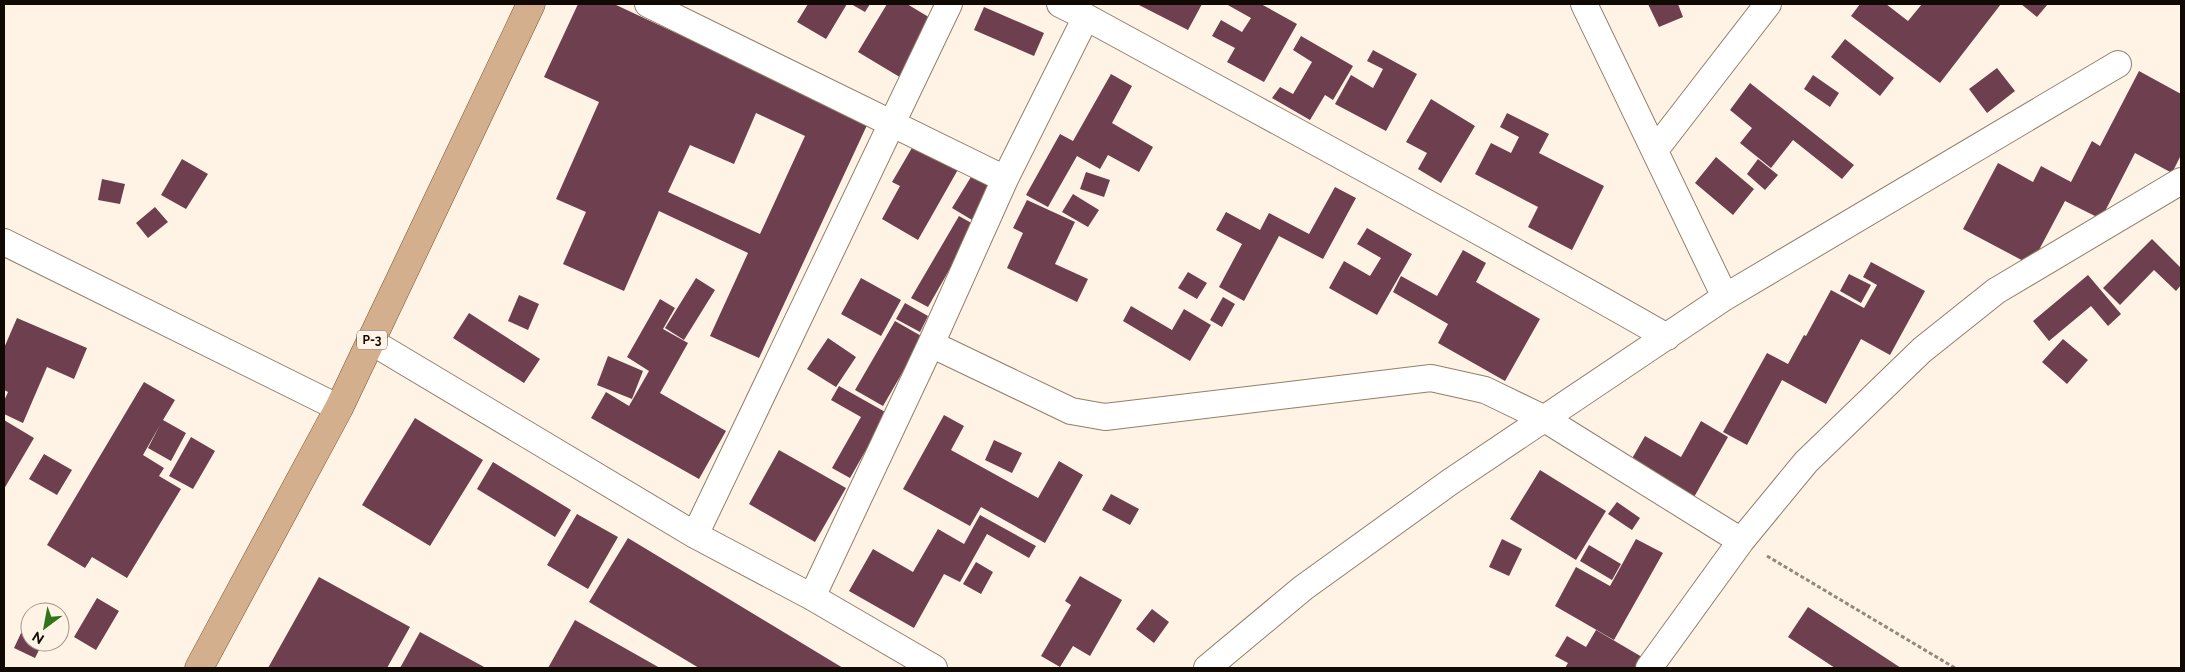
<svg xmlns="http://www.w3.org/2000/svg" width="2185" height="672" font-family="Raleway,sans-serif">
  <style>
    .building { fill: #6e3f4e; fill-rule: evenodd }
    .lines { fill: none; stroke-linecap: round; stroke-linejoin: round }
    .street-casing { stroke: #927f6a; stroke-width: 28 }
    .primary-casing { stroke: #7c522c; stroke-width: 29 }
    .path { stroke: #92887d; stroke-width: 3; stroke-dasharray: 4 2.5; stroke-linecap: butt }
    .street { stroke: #fff; stroke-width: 26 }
    .primary { stroke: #d3af8d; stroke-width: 28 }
    .labels { text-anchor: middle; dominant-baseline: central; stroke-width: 5; stroke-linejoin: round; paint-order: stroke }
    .shield { fill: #fff3e5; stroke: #585048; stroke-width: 1 }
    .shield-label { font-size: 12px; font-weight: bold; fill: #110a04 }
  </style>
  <rect width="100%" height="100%" fill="#fff3e5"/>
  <path class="building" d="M578,4h36l254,119 -109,235 -49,-22 38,-83 -89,-42 -35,80 -61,-27 23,-52 -30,-13 43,-97 -55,-25zM756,113l49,23 -45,98 -92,-42 22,-47 44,19z
    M808,4h39l-21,35 -29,-17z
    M851,4h19l-5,8z
    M887,4h20l35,21 -34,57 -50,-30z
    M1137,4l33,1 32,-1 -14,26z
    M1226,4h35l36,20 -33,58 -37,-20 8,-14 -23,-12 9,-16 21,12 9,-14z
    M1648,4h30l5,13 -24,10z
    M1860,4h26l22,17 14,-17h79l-61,79 -89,-67z
    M2021,4h27l-11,13z
    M984,7l60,26 -10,23 -60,-26z
    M1301,36l52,30 -20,34 -8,-5 -15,25 -38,-22 8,-11 13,7 19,-32 -19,-12z
    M1845,39l49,39 -14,18 -49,-39z
    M1373,50l44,24 -31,57 -51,-27 16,-29 22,13 10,-19 -16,-8z
    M1997,68l18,23 -28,22 -18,-24z
    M2139,71l42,23v61l-9,18 -37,-20 -34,66 -36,-18 -34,64 -68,-36 35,-66 35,19 8,-16 30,16 21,-41 8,5z
    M1111,74l21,12 -20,37 41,24 -14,25 -31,-17 -8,14 -23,-13 -29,51 -22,-12 34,-61 13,7z
    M1813,75l26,18 -9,14 -26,-18z
    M1750,83l104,82 -12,14 -49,-39 -22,28 -31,-25 12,-15 -22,-18z
    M1431,99l44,27 -34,57 -23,-14 9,-16 -21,-11z
    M1507,113l42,21 -10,19 65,33 -32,64 -44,-23 10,-20 -63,-33 16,-31 20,10 8,-16 -19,-10z
    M916,141l44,25 -42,74 -36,-21 18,-33 -8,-4z
    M1716,157l38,32 -21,26 -38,-32z
    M182,159l26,15 -22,35 -25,-14z
    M1758,159l20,16 -13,15 -18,-16z
    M974,172l20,13 -22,35 -20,-12z
    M1086,172l24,8 -6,17 -24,-8z
    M102,179l23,5 -5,20 -22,-4z
    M1335,187l21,11 -33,61 -44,-23 -35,65 -25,-14 23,-43 -26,-14 10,-18 34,18 9,-17 40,21z
    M1073,194l26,16 -11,17 -26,-15z
    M1027,200l48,22 -20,42 33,15 -11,23 -70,-34 16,-35 -10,-5z
    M155,207l13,15 -20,16 -12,-15z
    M959,216l16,9 -47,82 -17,-9z
    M1367,228l45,26 -35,61 -48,-27 15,-27 26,15 11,-18 -24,-14z
    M2152,239l29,29v17l-5,6 -22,-21 -34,35 -17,-17z
    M1463,250l23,13 -10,19 64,37 -35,62 -67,-38 10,-19 -55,-32 8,-16 36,20z
    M1871,262l54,29 -35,64 -29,-16 -35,65 -44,-24 -35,65 -24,-13 44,-79 21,11 16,-29 2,1 25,-46 33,18 13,-23 -14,-8z
    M1188,272l19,11 -10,16 -19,-11z
    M1849,274l22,11 -10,18 -21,-12z
    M2088,275l33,39 -13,12 -17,-20 -42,35 -16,-20z
    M696,278l19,12 -31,50 -19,-12z
    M861,278l40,22 -20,36 -40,-22z
    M519,295l20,9 -11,26 -20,-9z
    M1223,297l12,7 -13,23 -12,-7z
    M660,299l15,9 -12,21 25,14 -28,50 66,38 -27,48 -108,-61 15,-26 23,14 20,-35 -22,-14z
    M905,303l23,13 -8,16 -24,-13z
    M1131,306l41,24 12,-21 27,16 -21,36 -67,-40z
    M469,313l71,46 -16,24 -71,-45z
    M17,318l70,30 -13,31 -27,-12 -24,56 -19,-9v-13l4,-9 -4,-2v-42z
    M895,321l28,16 -40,69 -28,-16z
    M828,338l28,19 -20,30 -29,-18z
    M2063,339l25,21 -21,24 -25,-22z
    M608,356l35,15 -11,28 -35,-14z
    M144,382l31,18 -12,20 23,13 -15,28 -23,-13 12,-23 -17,30 21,13 -5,8 22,13 -54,89 -35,-21 -7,11 -38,-23z
    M839,386l48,27 -37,65 -18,-10 29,-51 -30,-17z
    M944,415l20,11 -13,24 87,48 21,-37 24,14 -38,68 -64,-36 -11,19 -67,-37z
    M415,418l68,42 -53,86 -68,-41z
    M4,420l30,18 -30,51z
    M1701,421l27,16 -35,62 -63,-37 15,-26 36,21z
    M191,437l24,14 -22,38 -24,-13z
    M994,440l28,13 -10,20 -27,-13z
    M779,450l67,38 -31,54 -66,-38z
    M44,454l28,16 -15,25 -28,-16z
    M493,462l78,48 -16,27 -78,-48z
    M1540,470l66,41 -30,49 -66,-41z
    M1111,494l28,15 -9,16 -28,-15z
    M1617,502l23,16 -8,12 -24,-16z
    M577,514l41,23 -30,52 -41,-24z
    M980,515l56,31 -7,12 -42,-24 -27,48 -16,-8 -30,54 -65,-37 24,-42 40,23 25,-43 26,15z
    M628,538l215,130h-144l-110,-66z
    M1502,539l20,10 -13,27 -20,-9z
    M1636,539l27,14 -49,87 -59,-34 21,-39 34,19z
    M1589,545l32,19 -9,16 -32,-19z
    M976,562l17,10 -12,22 -18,-10z
    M1080,576l42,24 -32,56 -17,-10 -13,21 -19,-11 30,-51 -6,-4z
    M319,577l91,50 -23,41h-119z
    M97,598l22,13 -23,39 -22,-13z
    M1808,607l93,61h-66l-47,-31z
    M1152,609l17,13 -15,21 -18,-14z
    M30,614v28h13l-8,16 -21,-10z
    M575,620l85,48h-112z
    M1596,630l46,27 -7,11h-70l3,-5 -13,-7 12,-20 19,11z
    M420,632l66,36h-86z"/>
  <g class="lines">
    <defs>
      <path id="street" d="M648,4l357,175
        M1584,4l141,293
        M1086,17c194,106 389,210 581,320
        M1655,150l113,-146
        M4,242l335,166
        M372,342l323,193 117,62 122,71
        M931,344l140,67 34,6 326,-39 54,12 60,29 196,122
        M695,535l254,-531
        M812,597l119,-253 74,-165 81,-162 -26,-13
        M1207,668l96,-80 147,-106 275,-185 393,-233
        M1649,668l92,-127 65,-79 116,-112 74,-59 185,-110"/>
      <path id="primary" d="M199,668l140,-260 192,-404"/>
    </defs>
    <use href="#street" class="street-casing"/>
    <use href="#primary" class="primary-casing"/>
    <path class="path" d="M1767,556l188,112"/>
    <use href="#street" class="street"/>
    <use href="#primary" class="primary"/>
  </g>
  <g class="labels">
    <rect class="shield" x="357" y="330.5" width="30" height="19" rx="4"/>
    <g class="shield-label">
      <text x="372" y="340">P-3</text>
    </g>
  </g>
  <rect width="2185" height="672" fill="none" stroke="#110a04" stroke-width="10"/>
  <g transform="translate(45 627) rotate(212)"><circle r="24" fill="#fff3e5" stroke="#a0968b"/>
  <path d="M0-4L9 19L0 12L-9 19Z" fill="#307618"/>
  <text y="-8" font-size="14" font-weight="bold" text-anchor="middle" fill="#110a04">N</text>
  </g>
</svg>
